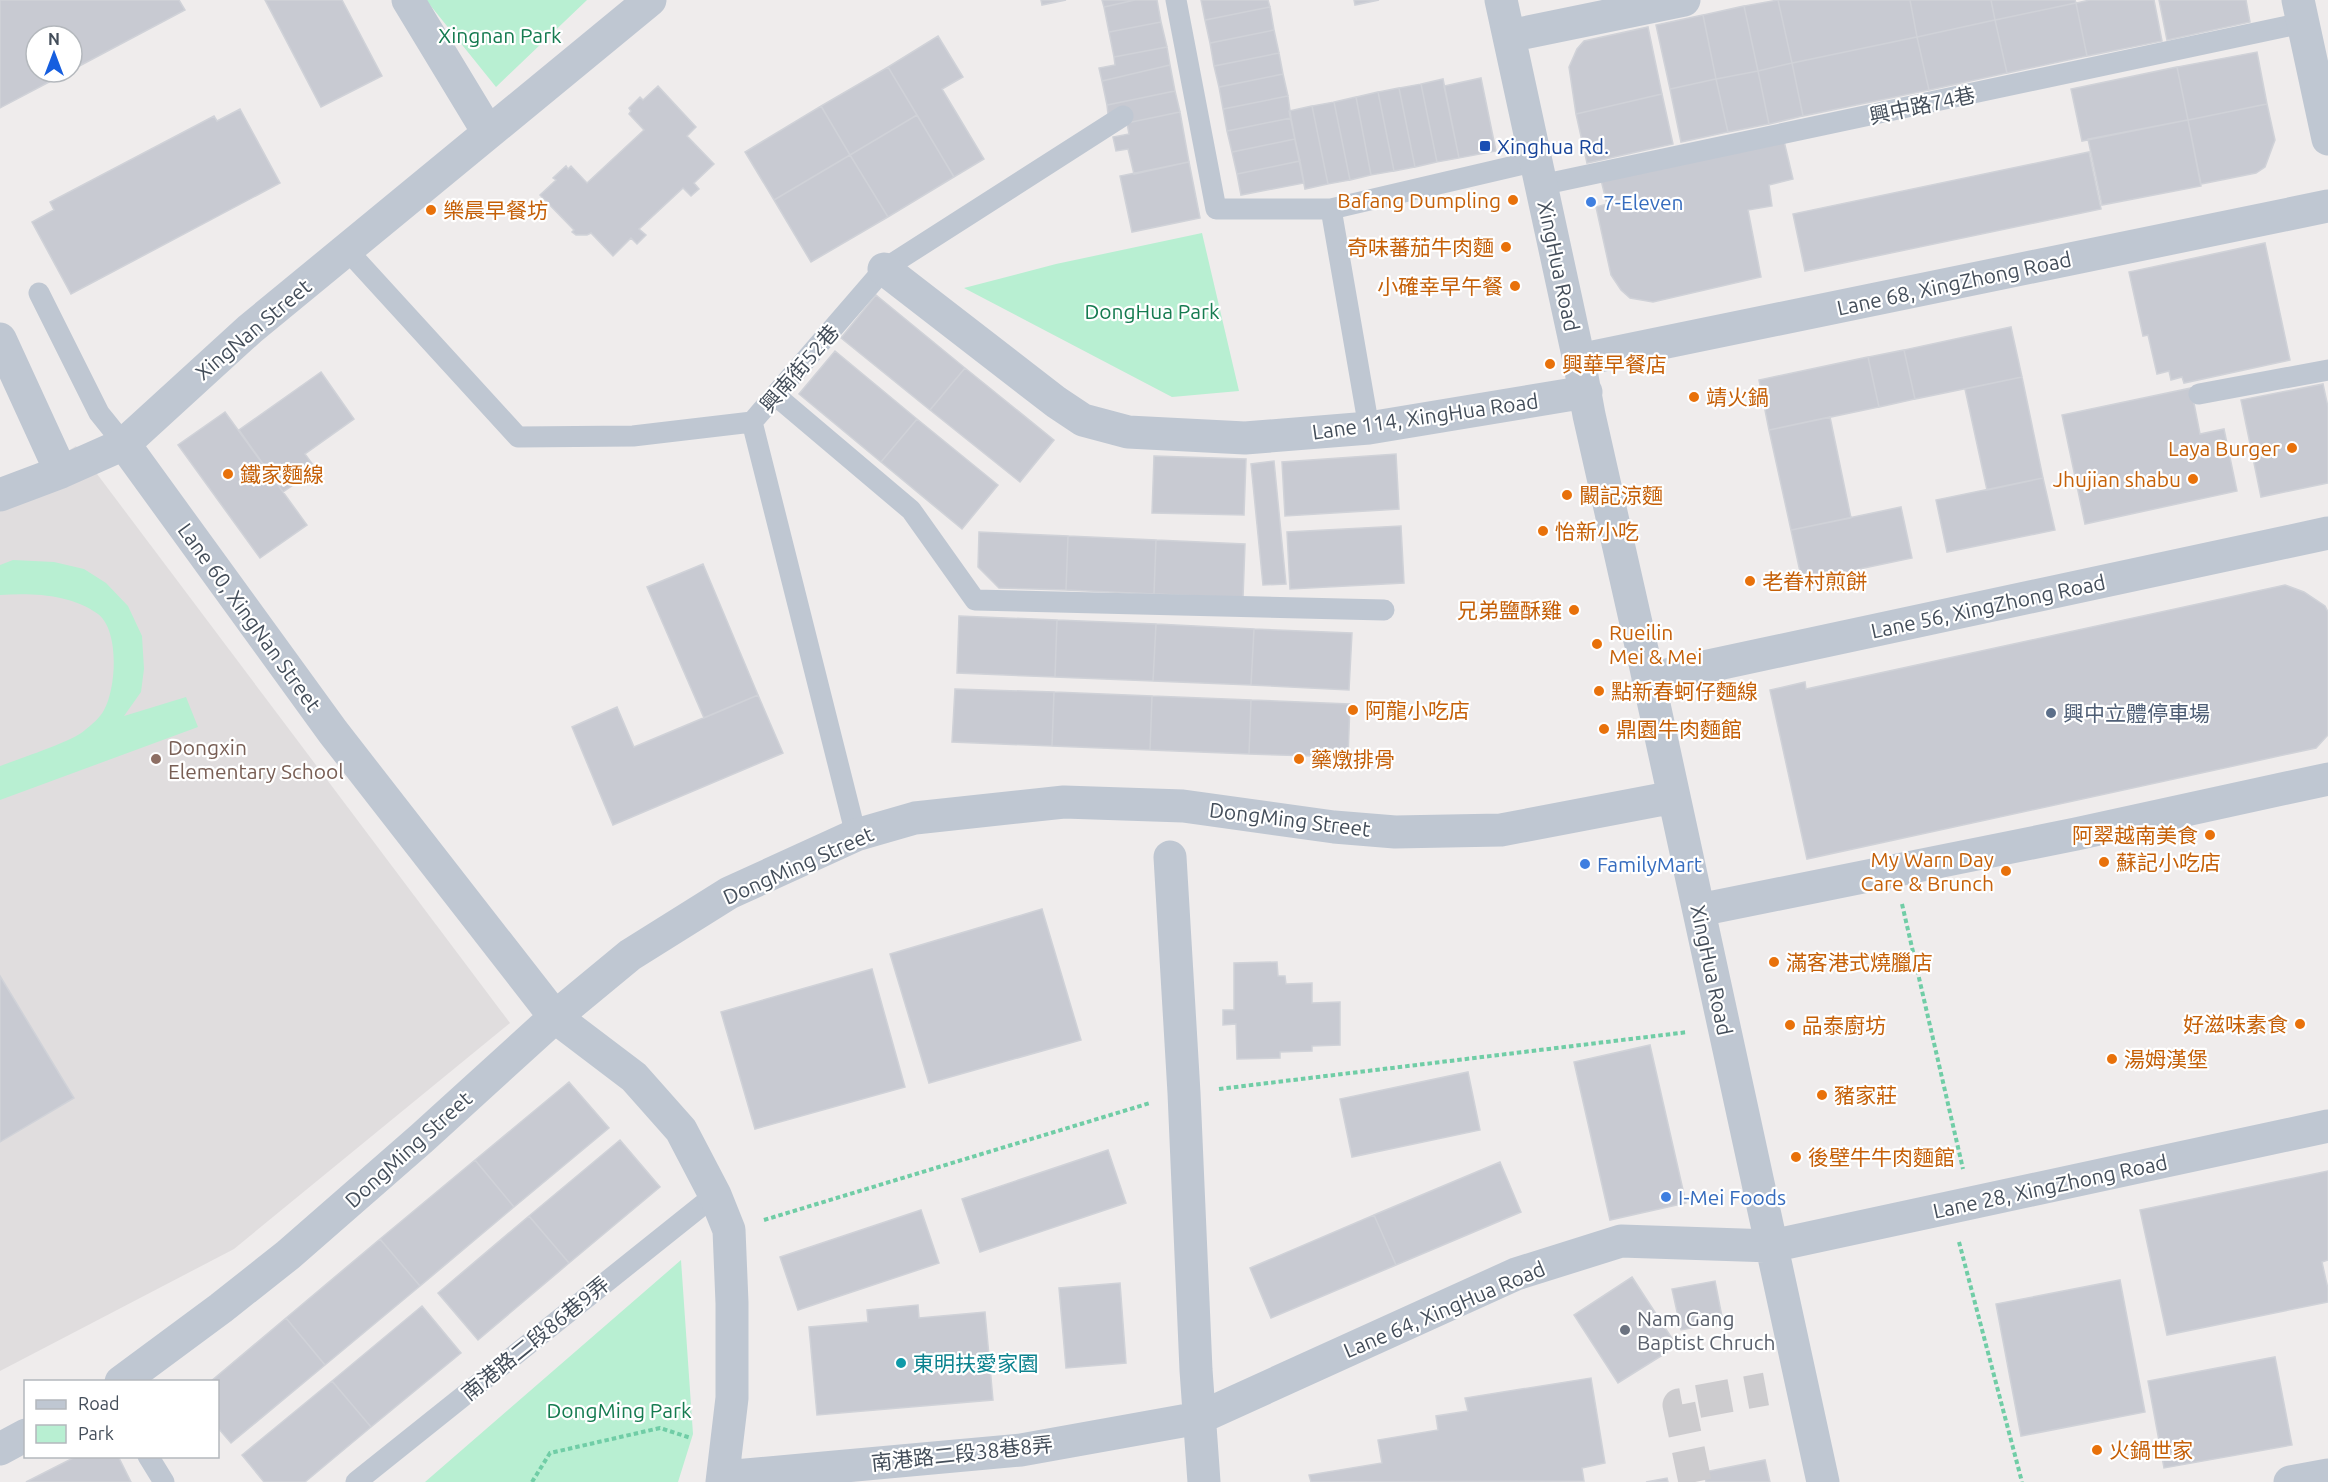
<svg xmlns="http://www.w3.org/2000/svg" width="2328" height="1482" font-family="Ubuntu,'Noto Sans TC',sans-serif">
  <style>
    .education { fill: #e0ddde }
    .green { fill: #b8efd2 }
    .building { fill: #c8cad2; stroke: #d0d2d8; stroke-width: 1.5 }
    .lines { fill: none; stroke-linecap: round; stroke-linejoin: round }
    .street-tunnel { stroke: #cdcccf; stroke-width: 33; stroke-dasharray: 33 16; stroke-linecap: butt }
    .path { stroke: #70cda6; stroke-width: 4; stroke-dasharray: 4.5 3; stroke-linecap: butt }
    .lane { stroke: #bfc7d2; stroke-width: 21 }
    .street { stroke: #bfc7d2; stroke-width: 33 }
    .transit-dot { fill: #1a4fb4; stroke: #fff; stroke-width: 2 }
    .food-dot { fill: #e8710a; stroke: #fff; stroke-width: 2 }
    .shop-dot { fill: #3f7fe0; stroke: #fff; stroke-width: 2 }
    .service-dot { fill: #5c6f8a; stroke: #fff; stroke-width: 2 }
    .education-dot { fill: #8d6e63; stroke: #fff; stroke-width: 2 }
    .worship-dot { fill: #6b7280; stroke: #fff; stroke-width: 2 }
    .culture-dot { fill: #0f9aa8; stroke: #fff; stroke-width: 2 }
    .labels { text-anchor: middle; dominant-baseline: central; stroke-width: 4.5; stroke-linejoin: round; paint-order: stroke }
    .park-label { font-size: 21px; fill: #157b50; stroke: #fff }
    .street-label { font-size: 21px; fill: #444e5a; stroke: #fff }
    .transit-label { font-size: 21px; fill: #164399; stroke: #fff; text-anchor: start }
    .food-label { font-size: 21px; fill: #c56008; stroke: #fff; text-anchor: start }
    .shop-label { font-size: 21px; fill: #366cbe; stroke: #fff; text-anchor: start }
    .service-label { font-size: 21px; fill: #4e5e75; stroke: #fff; text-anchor: start }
    .education-label { font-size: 21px; fill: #785e54; stroke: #fff; text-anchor: start }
    .worship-label { font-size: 21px; fill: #5b616d; stroke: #fff; text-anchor: start }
    .culture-label { font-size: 21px; fill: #0d838f; stroke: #fff; text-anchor: start }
  </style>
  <rect width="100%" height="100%" fill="#efecec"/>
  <path class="education" d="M76,446l434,577 -276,226 -234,122v-877z"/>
  <path class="green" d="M426,0h161l-91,87z
    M1202,233l37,158 -67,6 -208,-109 92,-24z
    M13,560l41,2 30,7 22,14 22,23 14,30 2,33 -3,23 -17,24 62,-19 12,30 -198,73v-34c18,-7 74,-25 85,-36 6,-5 15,-12 19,-20 12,-21 16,-79 -6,-96 -28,-20 -65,-21 -98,-19v-30z
    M681,1260l12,174 -15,48h-253z"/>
  <path class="building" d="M0,0h179l6,10 -113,60v-34h-36v36h32l-68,36z
    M265,0h77l40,76 -61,31z
    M1041,0h25l-24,5z
    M1102,0h33l-31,7z
    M1135,0h22l4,22 -52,10 -5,-25z
    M1201,0h67l2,7 -65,13z
    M1354,0h25l-24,5z
    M1778,0l14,63 -34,8 -14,-65z
    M1778,0h132l7,37 -125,26z
    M1910,0h81l4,20 -78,17z
    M1991,0h84l1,3 -81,17z
    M2090,0h64l8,41 -75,15 -11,-53z
    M2159,0h87l4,22 -83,18z
    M2076,3l11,53 -80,17 -12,-53z
    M1744,6l14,65 -42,8 -13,-64z
    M1270,7l4,23 -64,13 -5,-23z
    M1703,15l13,64 -46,10 -14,-64z
    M1995,20l12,53 -78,17 -12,-53z
    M1161,22l6,25 -53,10 -5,-25z
    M1648,27l14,67 -86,20 -7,-47 8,-18 7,-8z
    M1274,30l5,23 -65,13 -4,-23z
    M938,36l25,41 -21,12 42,70 -30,18 -66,-110z
    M1917,37l12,53 -126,26 -11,-53z
    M1167,47l3,18 -68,16 -3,-13 16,-3 -1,-8z
    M2257,52l10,52 -79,16 -11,-53z
    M1279,53l4,21 -64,13 -5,-21z
    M1792,63l11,53 -34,8 -11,-53z
    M1170,65l5,26 -68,14 -5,-24z
    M888,67l29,48 -67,40 -29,-49z
    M2177,67l11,53 -106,21 -11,-52z
    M1758,71l11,53 -41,8 -12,-53z
    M1283,74l5,22 -65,13 -4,-22z
    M1481,78l15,73 -37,7 -15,-72z
    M1443,79l16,79 -22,4 -16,-78z
    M1716,79l12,53 -47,10 -11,-53z
    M1421,84l16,78 -22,5 -16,-79z
    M658,86l38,41 -9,9 27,28 -20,19 5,6 -8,7 -8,-8 -44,41 7,6 -9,9 -6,-6 -18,18 -22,-23 -4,2h-11l-4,-3 2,-2 -34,-35 16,-15 -3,-2 13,-12 2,3 3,-3 16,17 57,-53 -15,-16 2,-3 -2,-3 11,-11 3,3z
    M1399,88l16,79 -21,4 -16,-79z
    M1175,91l5,21 -53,11 -19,-9 -1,-9z
    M1378,92l16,79 -23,4 -15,-78z
    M1662,94l11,50 -86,19 -11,-49z
    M1288,96l3,22 -64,13 -4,-22z
    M1356,97l15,78 -21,5 -16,-78z
    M1334,102l16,78 -22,4 -16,-78z
    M2267,104l8,36 -10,27 -9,6 -55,11 -13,-64z
    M821,106l29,49 -76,45 -29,-48z
    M1312,106l16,78 -23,5 -16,-78z
    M240,109l40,74 -209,111 -39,-72 22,-12 -4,-8 164,-86 3,5z
    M1180,112l9,50 -55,12 -6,-25 -12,2 -3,-14 16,-3 -2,-11z
    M917,115l37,62 -66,40 -38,-62z
    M1291,118l4,21 -63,13 -5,-21z
    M2188,120l13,66 -99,19 -14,-66z
    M1295,139l5,22 -63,13 -5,-22z
    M1784,141l9,38 -24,6 3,21 -24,4 13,67 -108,25 -23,-4 -9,-8 -10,-15 -15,-68 11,-3 -6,-24z
    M2089,152l12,57 -296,62 -12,-57z
    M850,155l38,62 -77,45 -37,-62z
    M1300,161l4,22 -63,12 -4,-21z
    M1189,162l11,56 -68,14 -12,-56z
    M2265,243l25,117 -106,23 -2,-6 -11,3 -2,-9 -12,3 -9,-39 -5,1 -14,-64z
    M876,295l89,73 -35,42 -89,-72z
    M2011,327l11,50 -107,22 -11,-49z
    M1904,350l11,49 -36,8 -11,-50z
    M835,351l82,68 -36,43 -82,-68z
    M1868,357l11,50 -110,23 -10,-50z
    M965,368l89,72 -34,42 -90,-72z
    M321,372l33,47 -49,35 11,15 -33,23 -44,-62z
    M2022,377l21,101 -56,12 -22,-101z
    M2323,384l5,23v76l-67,14 -20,-97z
    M2191,388l9,46 24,-5 13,62 -152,33 -23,-109z
    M225,412l82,113 -47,33 -82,-113z
    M1830,417l21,101 -60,12 -22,-100z
    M917,419l81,66 -36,44 -81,-67z
    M1396,454l3,55 -114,7 -3,-54z
    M1154,456l92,3 -2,56 -92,-2z
    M1274,461l12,123 -23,1 -12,-121z
    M2043,478l12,52 -108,22 -11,-52z
    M1901,507l11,51 -110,23 -11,-51z
    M1401,526l3,57 -114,6 -3,-57z
    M979,532l89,4 -2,54 -67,-2 -21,-21z
    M1068,536l88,4 -2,54 -88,-4z
    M1156,540l89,4 -2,54 -89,-4z
    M703,564l55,131 -54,23 -57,-131z
    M2285,585l19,7 21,14 3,6v123l-12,13 -509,111 -37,-169 35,-8 1,7z
    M959,616l98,4 -2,57 -98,-4z
    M1057,620l99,4 -3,57 -98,-4z
    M1156,624l98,5 -3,56 -98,-4z
    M1254,629l98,4 -3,57 -98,-5z
    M955,689l99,3 -2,54 -100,-4z
    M1054,692l98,4 -2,54 -98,-4z
    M758,695l25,58 -170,72 -41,-98 45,-20 17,40z
    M1152,696l99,4 -2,54 -99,-4z
    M1251,700l99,4 -2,53 -99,-3z
    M1042,909l39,131 -152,43 -39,-129z
    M1277,962l1,14h7l1,8 26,-1v20l28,-1v43l-28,1v5l-32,1v6l-43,1 -1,-35 -13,1v-15h11v-47z
    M872,969l33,118 -150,42 -34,-117z
    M0,976l74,122 -74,44z
    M1650,1045l36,158 -76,17 -36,-158z
    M1468,1072l12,58 -128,27 -12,-58z
    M569,1082l40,46 -95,79 -39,-47z
    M620,1140l40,47 -91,76 -40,-47z
    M1108,1150l18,53 -146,49 -18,-53z
    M475,1160l39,47 -94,79 -40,-47z
    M1500,1162l21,50 -125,53 -22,-50z
    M2328,1171v89l-6,2 6,27v13l-161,33 -27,-125z
    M921,1210l18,53 -141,47 -18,-53z
    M1374,1215l22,50 -125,53 -21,-50z
    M529,1216l40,47 -91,77 -40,-47z
    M380,1239l40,47 -95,79 -39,-47z
    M1632,1277l45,69 -59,37 -44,-68z
    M2120,1280l25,132 -124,24 -25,-132z
    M1715,1281l8,41 -42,8 -9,-41z
    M1120,1283l6,80 -60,5 -7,-80z
    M918,1305l1,13 66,-6 8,88 -176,15 -8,-88 59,-5 -1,-12z
    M422,1306l39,47 -90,74 -39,-46z
    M286,1318l39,47 -94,78 -13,-15v-46h-8z
    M2275,1357l17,88 -128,23 -16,-87z
    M1591,1378l14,85 -23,5 2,13 -273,1 -2,-7 73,-12 -4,-23 60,-10 -2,-14 32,-5 -3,-13z
    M332,1381l39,46 -66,55h-41l-22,-27z
    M77,1456h41l13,26h-105z
    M1765,1460l5,22h-64l-2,-10z
    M1667,1478l1,4h-22z"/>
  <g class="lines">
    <path class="street-tunnel" d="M1695,1482l-16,-77 87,-16"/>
    <path class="path" d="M1902,904l61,265
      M1219,1089l469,-57
      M764,1220l386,-117
      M1959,1242l63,240
      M532,1482l18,-29 110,-25 31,10"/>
    <path class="lane" d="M1176,0l40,209h115
      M1541,185l761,-162
      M347,250l171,187 115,-1 119,-14 132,-153 239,-153
      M39,293l60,120 25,31
      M2199,394l129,-24
      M775,395l136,115 64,90 409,10
      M752,422l104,413
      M1369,428l-38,-219 205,-48
      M148,1456l16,26
      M356,1482l359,-287"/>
    <path class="street" d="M408,0l80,132
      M1501,0l78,360 10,55 54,239 180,828
      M2298,0l30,139
      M1509,36l175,-36
      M884,269l172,133 27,18 45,12 117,6 124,-10 217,-36
      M0,339l61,133
      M1579,360l749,-154
      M124,444l209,288 222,285 79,60 47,53 34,65 14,35 3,73v95l-10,84
      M0,495l61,-23 63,-28 126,-115 400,-329
      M1648,679l680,-146
      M1170,857l14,236 12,277 8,112
      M1699,910l377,-76 252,-55
      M121,1382l100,-74 67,-53 134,-117 133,-121 75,-62 99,-62 127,-58 59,-17 149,-16 119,4 151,21 61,5 106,-2 173,-33
      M0,1449l26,-14
      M724,1477l297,-27 178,-32 317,-144 105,-33 151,5 556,-120
      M2290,1482l38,-7"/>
  </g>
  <rect class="transit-dot" x="1479" y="140" width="12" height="12" rx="3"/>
  <g class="food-dot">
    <circle cx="1513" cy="200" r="6"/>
    <circle cx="431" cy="210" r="6"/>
    <circle cx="1506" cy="247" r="6"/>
    <circle cx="1515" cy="286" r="6"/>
    <circle cx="1550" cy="364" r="6"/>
    <circle cx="1694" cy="397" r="6"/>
    <circle cx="2292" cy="448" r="6"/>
    <circle cx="228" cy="474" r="6"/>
    <circle cx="2193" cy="479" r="6"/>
    <circle cx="1567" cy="495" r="6"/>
    <circle cx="1543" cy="531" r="6"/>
    <circle cx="1750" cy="581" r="6"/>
    <circle cx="1574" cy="610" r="6"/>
    <circle cx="1597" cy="644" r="6"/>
    <circle cx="1599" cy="691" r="6"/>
    <circle cx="1353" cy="710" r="6"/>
    <circle cx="1604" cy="729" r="6"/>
    <circle cx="1299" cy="759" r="6"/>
    <circle cx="2210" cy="835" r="6"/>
    <circle cx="2104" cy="862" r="6"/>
    <circle cx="2006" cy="871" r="6"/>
    <circle cx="1774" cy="962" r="6"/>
    <circle cx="2300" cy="1024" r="6"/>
    <circle cx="1790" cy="1025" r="6"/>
    <circle cx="2112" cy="1059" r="6"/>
    <circle cx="1822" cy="1095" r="6"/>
    <circle cx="1796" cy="1157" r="6"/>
    <circle cx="2097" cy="1450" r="6"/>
  </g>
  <g class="shop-dot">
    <circle cx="1591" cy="202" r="6"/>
    <circle cx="1585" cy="864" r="6"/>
    <circle cx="1666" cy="1197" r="6"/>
  </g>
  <circle class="service-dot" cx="2051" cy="713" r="6"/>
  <circle class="education-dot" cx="156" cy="759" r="6"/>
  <circle class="worship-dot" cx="1625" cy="1330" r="6"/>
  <circle class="culture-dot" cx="901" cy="1363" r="6"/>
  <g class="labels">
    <g class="park-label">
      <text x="500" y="35">Xingnan Park</text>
      <text x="1152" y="311">DongHua Park</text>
      <text x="619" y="1410">DongMing Park</text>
    </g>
    <g class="street-label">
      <text transform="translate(1922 105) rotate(-12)">興中路74巷</text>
      <text transform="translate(1559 266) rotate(78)">XingHua Road</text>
      <text transform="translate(1954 283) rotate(-12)">Lane 68, XingZhong Road</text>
      <text transform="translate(253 329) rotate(-40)">XingNan Street</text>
      <text transform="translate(799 368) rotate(-49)">興南街52巷</text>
      <text transform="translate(1425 416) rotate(-8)">Lane 114, XingHua Road</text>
      <text transform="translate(1988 606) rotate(-12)">Lane 56, XingZhong Road</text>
      <text transform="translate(250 617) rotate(54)">Lane 60, XingNan Street</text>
      <text transform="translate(1290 819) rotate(7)">DongMing Street</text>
      <text transform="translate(798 865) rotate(-24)">DongMing Street</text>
      <text transform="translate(1712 970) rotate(78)">XingHua Road</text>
      <text transform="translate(408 1149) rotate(-42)">DongMing Street</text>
      <text transform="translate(2050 1186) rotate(-12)">Lane 28, XingZhong Road</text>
      <text transform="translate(1444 1309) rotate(-23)">Lane 64, XingHua Road</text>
      <text transform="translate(535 1338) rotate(-39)">南港路二段86巷9弄</text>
      <text transform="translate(962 1453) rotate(-6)">南港路二段38巷8弄</text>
    </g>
    <g class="transit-label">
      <text x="1497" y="146">Xinghua Rd.</text>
    </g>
    <g class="food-label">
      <text x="1501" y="200" text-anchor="end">Bafang Dumpling</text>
      <text x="443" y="210">樂晨早餐坊</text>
      <text x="1494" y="247" text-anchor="end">奇味蕃茄牛肉麵</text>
      <text x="1503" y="286" text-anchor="end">小確幸早午餐</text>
      <text x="1562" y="364">興華早餐店</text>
      <text x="1706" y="397">靖火鍋</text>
      <text x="2280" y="448" text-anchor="end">Laya Burger</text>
      <text x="240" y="474">鐵家麵線</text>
      <text x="2181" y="479" text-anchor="end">Jhujian shabu</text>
      <text x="1579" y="495">闞記涼麵</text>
      <text x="1555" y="531">怡新小吃</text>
      <text x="1762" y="581">老眷村煎餅</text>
      <text x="1562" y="610" text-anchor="end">兄弟鹽酥雞</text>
      <text x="1609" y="632">Rueilin<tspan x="1609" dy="24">Mei &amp; Mei</tspan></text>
      <text x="1611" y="691">點新春蚵仔麵線</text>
      <text x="1365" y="710">阿龍小吃店</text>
      <text x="1616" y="729">鼎園牛肉麵館</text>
      <text x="1311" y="759">藥燉排骨</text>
      <text x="2198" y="835" text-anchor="end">阿翠越南美食</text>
      <text x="1994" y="859" text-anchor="end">My Warn Day<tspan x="1994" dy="24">Care &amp; Brunch</tspan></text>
      <text x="2116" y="862">蘇記小吃店</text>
      <text x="1786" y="962">滿客港式燒臘店</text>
      <text x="2288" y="1024" text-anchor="end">好滋味素食</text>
      <text x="1802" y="1025">品泰廚坊</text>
      <text x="2124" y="1059">湯姆漢堡</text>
      <text x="1834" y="1095">豬家莊</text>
      <text x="1808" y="1157">後壁牛牛肉麵館</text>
      <text x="2109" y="1450">火鍋世家</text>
    </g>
    <g class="shop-label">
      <text x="1603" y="202">7-Eleven</text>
      <text x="1597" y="864">FamilyMart</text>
      <text x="1678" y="1197">I-Mei Foods</text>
    </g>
    <g class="service-label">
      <text x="2063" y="713">興中立體停車場</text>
    </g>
    <g class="education-label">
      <text x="168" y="747">Dongxin<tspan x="168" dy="24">Elementary School</tspan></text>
    </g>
    <g class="worship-label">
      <text x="1637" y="1318">Nam Gang<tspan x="1637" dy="24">Baptist Chruch</tspan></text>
    </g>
    <g class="culture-label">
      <text x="913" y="1363">東明扶愛家園</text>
    </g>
  </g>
  <rect x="24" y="1380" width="195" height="78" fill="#ffffff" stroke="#b4b8bd" stroke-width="1.5"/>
  <rect x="36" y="1400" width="30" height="9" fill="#bfc7d2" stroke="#b4b8bd" stroke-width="1.5"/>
  <text x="78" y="1410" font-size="18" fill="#444e5a">Road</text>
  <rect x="36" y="1425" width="30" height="18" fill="#b8efd2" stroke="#b4b8bd" stroke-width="1.5"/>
  <text x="78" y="1440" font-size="18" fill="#444e5a">Park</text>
  <g transform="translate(54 54)"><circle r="28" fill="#ffffff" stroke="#b4b8bd" stroke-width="1.5"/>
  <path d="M0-4.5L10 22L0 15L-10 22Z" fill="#165edf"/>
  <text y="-9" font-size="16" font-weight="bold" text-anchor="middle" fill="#444e5a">N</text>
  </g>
</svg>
